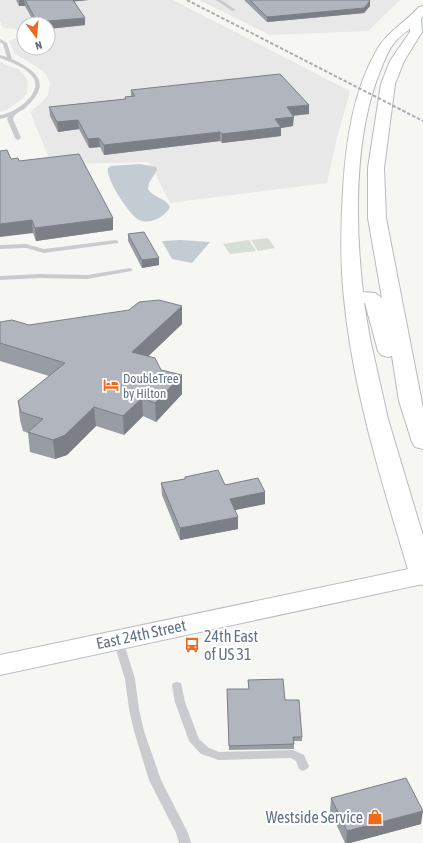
<svg xmlns="http://www.w3.org/2000/svg" width="423" height="843" font-family="'Asap Condensed',sans-serif">
  <style>
    .built { fill: #e7e8e7; fill-rule: evenodd }
    .green { fill: #d7dfd4 }
    .water { fill: #c4ccd3 }
    .lines { fill: none; stroke-linecap: round; stroke-linejoin: round }
    .secondary-casing { stroke: #bbbec3; stroke-width: 2 }
    .highway-casing { stroke: #b8bbbf; stroke-width: 2 }
    .lane { fill: #c9cbcf; fill-rule: evenodd }
    .secondary { fill: #fff; fill-rule: evenodd }
    .highway { fill: #fff; fill-rule: evenodd }
    .rail { stroke: #a8acb3; stroke-width: 2; stroke-dasharray: 3.5 2; stroke-linecap: butt }
    .wall { fill: #989da3 }
    .shaded-wall { fill: #7c7f85 }
    .building { fill: #b1b6be; stroke: #7c7f85 }
    .labels { text-anchor: middle; dominant-baseline: central; stroke-width: 4; stroke-linejoin: round; paint-order: stroke }
    .poi-label { font-size: 13px; fill: #647286; stroke: #fff; text-anchor: start }
    .near-street-label { font-size: 16px; fill: #647286; stroke: #fff }
    .near-poi-label { font-size: 16px; fill: #647286; stroke: #fff; text-anchor: start }
  </style>
  <rect width="100%" height="100%" fill="#f6f7f3"/>
  <path class="built" d="M0,0h173l177,91 -13,47 -10,45 -157,20 -21,-41 -84,2 -13,1 -22,-53 11,-9 7,-8 2,-12 -4,-9 -9,-7 -22,-13 -6,-13 10,-4 3,-4 -7,-4 -12,-1 -3,-7zM24,24h24v24h-24z
    M199,0h201l-32,31 -98,4z
    M0,61l4,3 14,5 6,6 4,6 -1,12 -5,6 -15,11 -7,2z"/>
  <path class="green" d="M268,238l7,10 -17,3 -7,-11z
    M249,240l7,11 -26,3 -7,-10z"/>
  <path class="water" d="M140,164l16,3 1,3 -8,13 -1,6c5,9 17,8 22,18 -5,10 -20,18 -31,13 -9,-4 -34,-42 -31,-52l3,-2z
    M181,240l29,2 -18,21 -20,-4 -10,-18z"/>
  <g class="lines">
    <defs>
      <path id="secondary" d="M423,566v18l-423,91v-20z"/>
      <path id="highway" d="M423,6v11l-2,2 1,13 -18,29 -9,23 -11,84 2,50 37,190v41l-8,-2 -3,-5 -13,-41 -7,-45 -4,1 -7,-2 -3,-4 -13,-48h-1l6,36 18,80 35,117v49l-9,-3 -4,-6c-27,-90 -57,-184 -66,-278 -4,-36 -3,-72 -1,-108 3,-49 10,-100 35,-142 10,-17 28,-26 41,-41zM410,29v3l-20,29 -9,23 -13,84v50l14,80 -7,-5 -12,-1c-8,-68 -9,-154 16,-218 4,-10 8,-22 15,-31 4,-5 10,-10 16,-14z"/>
    </defs>
    <use href="#secondary" class="secondary-casing"/>
    <use href="#highway" class="highway-casing"/>
    <path class="lane" d="M216,0h5l15,10 -4,1z
      M0,39l7,4 5,16c29,14 39,26 12,50 -5,3 -10,5 -11,10l8,19 -3,2 -3,-2 -8,-19 1,-2 -8,2v-4c13,-1 42,-20 34,-36 -6,-11 -23,-17 -34,-21v-3l7,2 -4,-13 -3,-2z
      M116,240l2,1v2l-74,10 -18,-5 -26,1v-4l26,-1 18,5z
      M130,268l2,1v2l-45,8 -48,-1 -39,2v-4l39,-2 48,1z
      M118,636l4,1 1,3 12,39 4,30 5,22 17,49 27,53 3,10h-12l-3,-10 -27,-53 -15,-49 -5,-22 -4,-30 -12,-39 1,-3z
      M177,682l4,1 4,19 14,37 10,9 10,4 74,-2 11,5 5,11 -2,3 -4,2 -4,-2 -3,-8 -5,-3 -72,2 -18,-6 -12,-13 -14,-39 -3,-16 1,-3z"/>
    <use href="#secondary" class="secondary"/>
    <use href="#highway" class="highway"/>
    <path class="rail" d="M187,0l236,121"/>
  </g>
  <path class="wall" d="M16,0h73l-15,1 11,24 -37,4v-5h-13l-10,-18h-6z
    M244,0h125l1,6 -6,7 -97,9z
    M131,90l178,15v9l-16,2v10l-12,2v8l-59,7 -2,-2 -116,14 -4,-8 -11,1 -10,-19 -21,3 -8,-16 -1,-9 76,-8v-2l6,-1z
    M11,159l8,2 94,69 -77,11 -3,-8z
    M128,234l31,31 -17,3 -14,-27z
    M182,306v18l-34,32 13,14 21,24 -26,28 -13,-6 -19,19 -28,-9 -29,29 -12,4 -25,-7 -2,-19 -5,-2 -3,-11 -2,-19 31,-25 -49,-15v-39l29,3z
    M185,477l80,15v12l-30,6 3,19 -58,11 -18,-45 -1,-12 24,-4z
    M248,680l37,20 17,37v4h-8v8l-65,1 -2,-56 22,-5z
    M331,798l90,26 -71,19h-5l-15,-32z"/>
  <path class="shaded-wall" d="M19,0h5l1,6h-6z
    M70,0h19l-19,2z
    M370,1v5l-6,7 -97,9v-5z
    M85,18v7l-37,4v-5h-10l-1,-2z
    M309,105v9l-22,2v-9z
    M294,117l-1,9 -12,2v8l-59,7v-9l53,-15z
    M78,120l1,9 -21,3 -1,-10z
    M220,132v9l-116,14v-10z
    M99,138l1,9 -11,1 -1,-9z
    M113,218v12l-77,11 -1,-13z
    M32,220l1,13 -33,4v-13z
    M159,258v7l-17,3v-8z
    M182,306v18l-49,47 -1,-19z
    M182,375v19l-26,28 -1,-19z
    M142,398l1,18 -19,19 -1,-19z
    M94,407l2,19 -29,29 -12,4 -2,-19z
    M265,492v12l-35,7v-12z
    M238,517v12l-58,11v-12z
    M423,811l-2,13 -71,19h-4l1,-12z"/>
  <path class="building" d="M25,0h48l12,18 -48,4z
    M250,0h119l1,1 -6,7 -97,9z
    M280,74l29,31 -22,2 7,10 -19,2 6,8 -59,7 -2,-2 -116,13 -5,-7 -11,1 -10,-19 -21,2 -8,-15 77,-8 -1,-2 10,-1 -4,-6z
    M7,150l4,9 7,-1 1,3 60,-7 34,64 -78,10 -3,-8 -32,4v-73z
    M144,232l15,26 -17,2 -14,-26z
    M159,300l23,6 -50,46 23,6 6,12 21,5 -27,28 -13,-5 -19,18 -29,-9 -29,28 -12,5 -25,-8 15,-13 -22,-7 -3,-11 47,-38 -65,-20v-21l12,-2 17,5 100,-15 10,-8z
    M218,470l7,15 33,-7 7,14 -35,7 8,18 -58,11 -19,-45 24,-4v-2z
    M283,679l2,21h14l3,37h-9l1,7 -65,2 -2,-57h22l-1,-9z
    M406,778l17,33 -76,20 -16,-33z"/>
  <defs>
    <symbol id="hotel-bare" viewBox="-9 -9 18 18"><path d="M-6-4.5h1.5V1H6V5H4.5V3h-9V5H-6ZM-4 0a1.8 1.8 0 1 1 3.6 0ZM.5 0V-2.5h3Q6-2.5 6 0Z" fill="#ed6b1d" stroke="#fff" stroke-width="2.5" paint-order="stroke"/></symbol>
    <symbol id="bus-bare" viewBox="-9 -9 18 18"><path d="M-5-6H5V4H4V6H2V4H-2V6H-4V4H-5ZM-3.5-4V0h7V-4ZM-3.5 1.2v1.5H-2V1.2ZM2 1.2v1.5H3.5V1.2Z" fill="#ed6b1d" stroke="#fff" stroke-width="2.5" paint-order="stroke"/></symbol>
    <symbol id="shop-bare" viewBox="-9 -9 18 18"><path d="M-5-2.5h2.3a2.7 3.5 0 0 1 5.4 0H5L5.5 6h-11ZM-1.5-2.5h3a1.5 2.3 0 0 0-3 0Z" fill="#ed6b1d" stroke="#fff" stroke-width="2.5" paint-order="stroke"/></symbol>
  </defs>
  <g fill-rule="evenodd">
    <use href="#hotel-bare" x="100" y="374" width="22" height="22"/>
    <use href="#bus-bare" x="181" y="634" width="22" height="22"/>
    <use href="#shop-bare" x="364" y="806" width="22" height="22"/>
  </g>
  <g class="labels">
    <g class="poi-label">
      <text x="123" y="378">DoubleTree<tspan x="123" dy="15">by Hilton</tspan></text>
    </g>
    <g class="near-street-label">
      <text transform="translate(141 634) rotate(-12)">East 24th Street</text>
    </g>
    <g class="near-poi-label">
      <text x="204" y="636">24th East<tspan x="204" dy="18">of US 31</tspan></text>
      <text x="363" y="817" text-anchor="end">Westside Service</text>
    </g>
  </g>
  <g transform="translate(36 36) rotate(164)"><circle r="19" fill="#ffffff" stroke="#c1c7cf"/>
  <path d="M0-3L7 15L0 10L-7 15Z" fill="#ed6b1d"/>
  <text y="-6" font-size="11" font-weight="bold" text-anchor="middle" fill="#647286">N</text>
  </g>
</svg>
